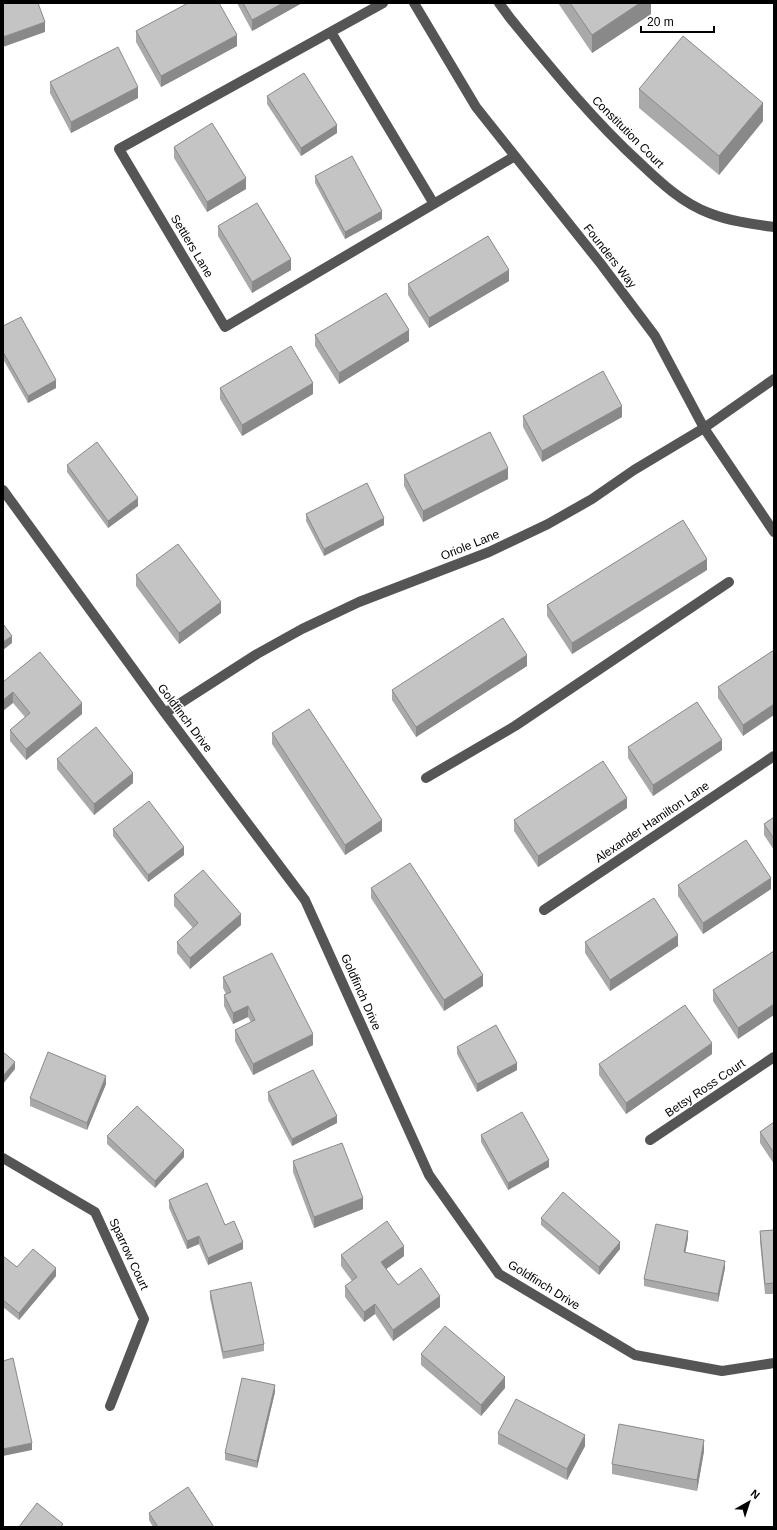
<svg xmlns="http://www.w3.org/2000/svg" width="777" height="1530" font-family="Helvetica,sans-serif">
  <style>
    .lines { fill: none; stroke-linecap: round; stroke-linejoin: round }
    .minor { stroke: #555; stroke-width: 10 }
    .wall { fill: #a9a9a9 }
    .shaded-wall { fill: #898989 }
    .building { fill: #c4c4c4; stroke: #898989 }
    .labels { text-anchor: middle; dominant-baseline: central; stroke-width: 3; stroke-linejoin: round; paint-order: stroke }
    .street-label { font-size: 12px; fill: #000; stroke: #fff }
  </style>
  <rect width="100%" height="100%" fill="#fff"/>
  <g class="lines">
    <path class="minor" d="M383,3l-264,146 106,178 290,-171
      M414,3l62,104 125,157 54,72 49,92 70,104
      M499,3l11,15c41,50 82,101 130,145 20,19 42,40 69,50 20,8 43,11 65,14
      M331,32l103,172
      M3,490l162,223 140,187 124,275 70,99 136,81 87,16 52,-8
      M165,713l92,-59 45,-25 57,-27 130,-50 59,-28 44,-25 42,-29 70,-42 70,-49
      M426,778l89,-52 214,-144
      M544,910l230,-154
      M650,1140l124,-83
      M3,1158l92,54 49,107 -34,87"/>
  </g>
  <path class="wall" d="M237,3h65l-50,28z
    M558,3h93v11l-59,39z
    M136,31l101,15 -76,41 -25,-45z
    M50,82l88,16 -67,35 -21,-40z
    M639,89l124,32 -44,54 -80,-67z
    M267,96l70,37 -36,23 -34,-52z
    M174,147l72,42 -39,23 -33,-54z
    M315,176l67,43 -37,20 -30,-56z
    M218,226l73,44 -39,23 -34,-57z
    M509,281l-80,47 -21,-33v-11z
    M3,326l53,62 -28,15 -25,-44z
    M315,335l94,6 -70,43 -24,-38z
    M220,388l93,6 -71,42 -22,-37z
    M523,416l99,1 -80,45 -19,-35z
    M67,465l71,41 -30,22 -41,-56z
    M404,475l104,4 -85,43 -19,-36z
    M306,514l78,11 -60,31 -18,-35z
    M707,570l-135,84 -25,-38v-11z
    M136,575l85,38 -42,31 -43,-58z
    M774,650l-31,86 -25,-38v-11z
    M527,666l-111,71 -24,-37v-10z
    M3,682l79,32 -56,46 -16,-19v-11l15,-13 -12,-14z
    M272,733l110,98 -37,24 -73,-111z
    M628,747l94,3 -69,46 -25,-38z
    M57,759l76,24 -39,32 -37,-46z
    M627,808l-89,59 -24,-36v-11z
    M774,817v33l-10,-15v-11z
    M113,829l71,26 -36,27 -35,-46z
    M678,885l93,4 -68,45 -25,-38z
    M371,888l112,98 -39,25 -73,-113z
    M174,895l67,30 -51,44 -13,-16v-11l16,-14 -19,-22z
    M585,942l93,4 -68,45 -25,-38z
    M774,951l-36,88 -25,-38v-11z
    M223,977l90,68 -60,30 -18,-34v-11l16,-8 -3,-5 -15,7 -9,-18v-11l2,-1 -3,-6z
    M457,1047l60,23 -40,22 -20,-38z
    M712,1054l-86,60 -27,-39v-11z
    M106,1084l-19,46 -57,-24v-8z
    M268,1092l69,31 -45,23 -24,-46z
    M774,1122v42l-14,-21v-11z
    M481,1135l68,32 -41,23 -27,-48z
    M107,1136l77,21 -29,31 -48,-44z
    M293,1161l70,48 -49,19 -21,-56z
    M169,1200l56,25 18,24 -35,16 -9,-21 -12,5 -18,-41z
    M541,1218l79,31 -21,26 -58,-50z
    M774,1230v64h-9l-5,-52v-11z
    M688,1238l-3,14 40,16 -7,34 -74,-16v-7z
    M341,1255l63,1 -18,13 12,16 42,22 -47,34 -18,-27 -11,8 -19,-25v-11l7,-5 -11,-15z
    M3,1256l14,11 39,9 -37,44 -16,-13z
    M210,1291l54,53v7l-41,8 -13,-61z
    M421,1354l84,34 -24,28 -60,-51z
    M275,1392l-18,76 -32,-8v-7z
    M498,1433l87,13 -18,34 -69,-36z
    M704,1451l-7,40 -85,-17v-10z
    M149,1513l65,14h-61l-4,-7z"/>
  <path class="shaded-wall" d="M283,3h19l-50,28v-11z
    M640,3h11v11l-59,39v-18z
    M45,22v10l-42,15v-10z
    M237,35v11l-76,41v-11z
    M138,87v11l-67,35v-11z
    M763,103v18l-44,54v-19z
    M337,125v8l-36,23v-8z
    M246,178v11l-39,23v-10z
    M382,211v8l-37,20v-7z
    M291,259v11l-39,23v-11z
    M509,270v11l-80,47v-10z
    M409,330v11l-70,43v-11z
    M56,380v8l-28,15v-7z
    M313,383v11l-71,42v-11z
    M622,406v11l-80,45v-11z
    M508,468v11l-85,43v-11z
    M138,498v8l-30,22v-7z
    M384,518v7l-60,31v-7z
    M707,559v11l-135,84v-11z
    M221,602v11l-42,31v-11z
    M12,636v7l-9,7v-8z
    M527,655v11l-111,71v-10z
    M13,692v11l-10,8v-11z
    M82,703v11l-56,46v-11z
    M774,704v11l-31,21v-11z
    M722,740v10l-69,46v-11z
    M133,773v10l-39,32v-11z
    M627,798v10l-89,59v-11z
    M382,820v11l-37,24v-10z
    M184,847v8l-36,27v-7z
    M771,878v11l-68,45v-11z
    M241,914v11l-51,44v-11z
    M678,935v11l-68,45v-11z
    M483,975v11l-39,25v-11z
    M774,1004v11l-36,24v-11z
    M248,1006v11l-15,7v-11z
    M313,1034v11l-60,30v-11z
    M712,1043v11l-86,60v-11z
    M15,1062v7l-12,15v-8z
    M517,1063v7l-40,22v-8z
    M106,1076v8l-19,46v-7z
    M337,1116v7l-45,23v-7z
    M184,1150v7l-29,31v-7z
    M549,1160v7l-41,23v-7z
    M363,1198v11l-49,19v-11z
    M688,1231v7l-4,21v-7z
    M199,1236v8l-12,5v-8z
    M243,1242v7l-35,16v-7z
    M620,1242v7l-21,26v-8z
    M404,1246v10l-23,17v-11z
    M725,1261v7l-7,34v-8z
    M56,1268v8l-37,44v-7z
    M440,1296v11l-47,34v-11z
    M375,1304v10l-11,8v-10z
    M505,1377v11l-24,28v-11z
    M275,1385v7l-18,76v-7z
    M585,1435v11l-18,34v-11z
    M704,1440v11l-7,40v-11z
    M32,1443v7l-29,6v-7z"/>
  <path class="building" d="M3,3h35l7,19 -42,15z
    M188,3h31l18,32 -76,41 -25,-45z
    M243,3h40l-31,17z
    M570,3h70l-48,32z
    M683,36l80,67 -44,53 -80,-67z
    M118,47l20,40 -67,35 -21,-40z
    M304,73l33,52 -36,23 -34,-52z
    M212,123l34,55 -39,24 -33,-55z
    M352,156l30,55 -37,21 -30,-56z
    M257,203l34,56 -39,23 -34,-56z
    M488,236l21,34 -80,48 -21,-34z
    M386,293l23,37 -70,43 -24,-38z
    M21,317l35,63 -28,16 -25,-44v-26z
    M291,346l22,37 -71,42 -22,-37z
    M603,371l19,35 -80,45 -19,-35z
    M490,432l18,36 -85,43 -19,-36z
    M97,442l41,56 -30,23 -41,-56z
    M367,483l17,35 -60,31 -18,-35z
    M683,520l24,39 -135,84 -25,-38z
    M178,544l43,58 -42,31 -43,-58z
    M503,618l24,37 -111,72 -24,-37z
    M3,624l9,12 -9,6z
    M774,650v54l-31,21 -25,-38z
    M40,652l42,51 -56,46 -16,-19 20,-17 -17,-21 -10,8v-18z
    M697,702l25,38 -69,45 -25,-38z
    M309,709l73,111 -37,25 -73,-112z
    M96,727l37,46 -39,31 -37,-45z
    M603,761l24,37 -89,58 -24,-36z
    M149,801l35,46 -36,28 -35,-46z
    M774,817v22l-10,-15z
    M746,840l25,38 -68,45 -25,-38z
    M410,863l73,112 -39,25 -73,-112z
    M203,870l38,44 -51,44 -13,-16 21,-19 -24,-28z
    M654,898l24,37 -68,45 -25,-38z
    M774,951v53l-36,24 -25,-38z
    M272,953l41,81 -60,30 -18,-34 20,-10 -7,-14 -15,7 -9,-18 7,-3 -8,-15z
    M685,1005l27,38 -86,60 -27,-39z
    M496,1025l21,38 -40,21 -20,-37z
    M3,1052l12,10 -12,14z
    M48,1052l58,24 -19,47 -57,-25z
    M313,1070l24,46 -45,23 -24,-47z
    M137,1106l47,44 -29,31 -48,-45z
    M522,1112l27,48 -41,23 -27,-48z
    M774,1122v31l-14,-21z
    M342,1143l21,55 -49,19 -21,-56z
    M207,1183l18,42 9,-4 9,21 -35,16 -9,-22 -12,5 -18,-41z
    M563,1192l57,50 -21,25 -58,-49z
    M387,1221l17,25 -23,16 17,23 23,-17 19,28 -47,34 -18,-26 -11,8 -19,-26 12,-9 -16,-22z
    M656,1224l32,7 -4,21 41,9 -7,33 -74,-15z
    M774,1230v53l-9,1 -5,-53z
    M33,1249l23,19 -37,45 -16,-13v-44l14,11z
    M251,1282l13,62 -41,8 -13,-61z
    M445,1326l60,51 -24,28 -60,-51z
    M13,1358l19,85 -29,6v-88z
    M242,1378l33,7 -18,76 -32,-8z
    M516,1399l69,36 -18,34 -69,-36z
    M619,1424l85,16 -7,40 -85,-16z
    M188,1487l26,40h-56l-9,-14z
    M37,1503l26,21 -2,3h-42z"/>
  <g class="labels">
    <g class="street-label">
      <text transform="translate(628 132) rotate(45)">Constitution Court</text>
      <text transform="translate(192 246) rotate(59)">Settlers Lane</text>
      <text transform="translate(610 256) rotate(52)">Founders Way</text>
      <text transform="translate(470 545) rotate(-22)">Oriole Lane</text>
      <text transform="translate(185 718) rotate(53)">Goldfinch Drive</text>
      <text transform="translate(652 822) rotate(-34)">Alexander Hamilton Lane</text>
      <text transform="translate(361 992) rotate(66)">Goldfinch Drive</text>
      <text transform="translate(705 1088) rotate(-34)">Betsy Ross Court</text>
      <text transform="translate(129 1254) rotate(65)">Sparrow Court</text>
      <text transform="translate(544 1285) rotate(32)">Goldfinch Drive</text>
    </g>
  </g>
  <rect width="777" height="1530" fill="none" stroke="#000000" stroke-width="8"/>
  <g transform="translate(749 1502) rotate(39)" stroke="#ffffff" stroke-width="3" paint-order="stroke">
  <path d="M0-3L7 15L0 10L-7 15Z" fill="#000000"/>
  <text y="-6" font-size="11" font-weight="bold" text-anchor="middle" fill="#000000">N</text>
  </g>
  <path d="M641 26v6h73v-6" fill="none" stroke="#000000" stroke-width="2"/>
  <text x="647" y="26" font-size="12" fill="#000000" stroke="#ffffff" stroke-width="3" paint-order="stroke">20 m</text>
</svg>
